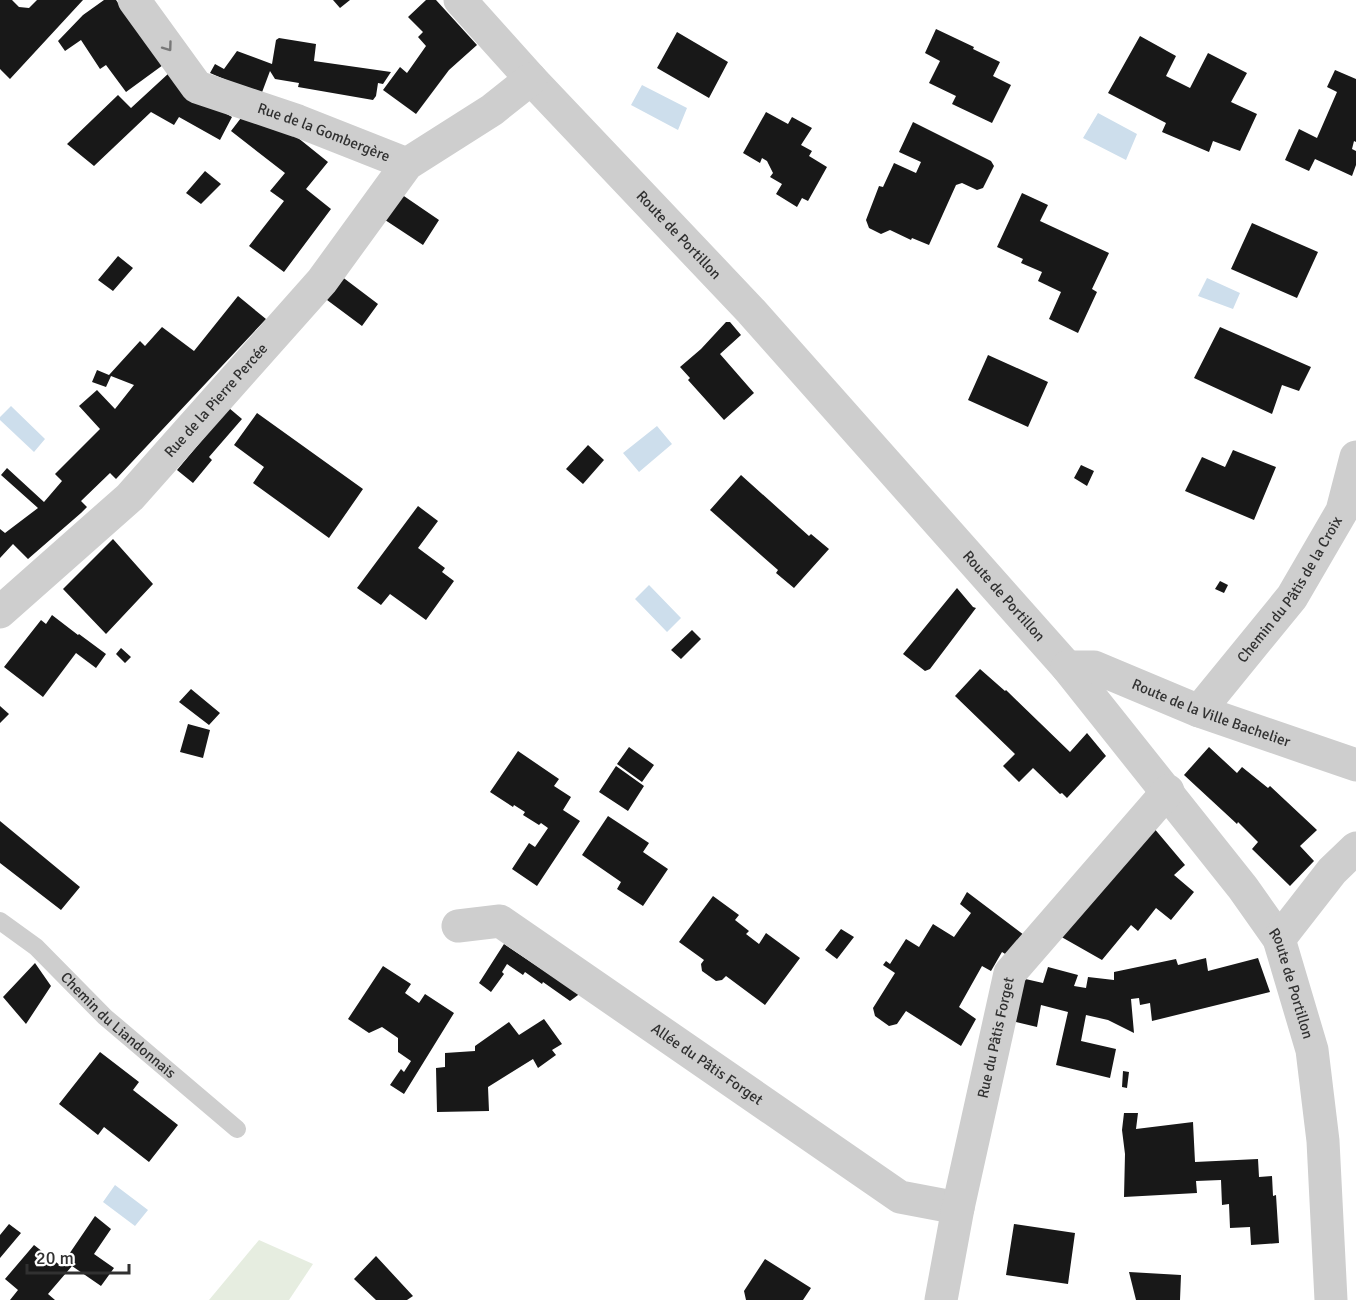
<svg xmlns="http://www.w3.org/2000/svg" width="1356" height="1300" font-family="Signika,sans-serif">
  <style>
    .green { fill: #e6ede0 }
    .water { fill: #cddeec }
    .building { fill: #181818 }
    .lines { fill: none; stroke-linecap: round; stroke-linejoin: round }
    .service { stroke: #cecece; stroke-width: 18 }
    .minor { stroke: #cecece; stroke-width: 33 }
    .oneway { stroke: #787878 }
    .labels { text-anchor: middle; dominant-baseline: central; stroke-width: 6; stroke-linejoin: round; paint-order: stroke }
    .street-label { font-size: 15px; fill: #313131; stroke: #fff }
  </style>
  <rect width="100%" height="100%" fill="#fff"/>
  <path class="green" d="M259,1240l54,24 -24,36h-80z"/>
  <path class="water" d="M642,85l45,23 -9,22 -47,-25z
    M1098,113l39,21 -11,26 -43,-22z
    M1207,278l33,15 -7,16 -35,-13z
    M11,406l34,33 -11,13 -34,-32v-3z
    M657,426l15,18 -33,28 -16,-19z
    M649,585l32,33 -14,14 -32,-33z
    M115,1185l33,25 -13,16 -32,-24z"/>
  <path class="building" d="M0,0h12l7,7 10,1 8,-8h46l-73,79 -10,-10z
    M104,0h12l47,65 -37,27 -20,-27 -6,4 -19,-29 -16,11 -7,-10 25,-26z
    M333,0h17l-10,8z
    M426,0h10l41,45 -28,25 -33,44 -33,-24 17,-23 7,6 19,-27 -8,-9 5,-5 -15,-15z
    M936,29l38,18 -1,2 27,13 -7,14 18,9 -19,38 -40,-19 4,-8 -27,-13 11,-22 -15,-8z
    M677,32l51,30 -19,36 -52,-30z
    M1140,36l36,20 -10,20 24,12 18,-35 39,20 -16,29 26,12 -17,37 -27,-10 -4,11 -47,-20 4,-9 -58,-30z
    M279,38l37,6 -2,17 77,11 -8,12 -5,-1 -2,13 -3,4 -75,-13 1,-4 -24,-4 -5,-8 -9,24 -51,-22 5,-9 9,5 13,-18 35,13 4,-24z
    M1335,70l21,9v63l-2,-1 -2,8 4,2v14l-4,11 -37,-17 -6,12 -24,-11 14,-31 18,9 20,-46 -10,-5z
    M169,73l10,14 53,30 -12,23 -41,-23 -5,8 -23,-13 -57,54 -27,-22 51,-49 13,13z
    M766,112l22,12 4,-7 20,11 -11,17 11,6 -3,5 18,11 -19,34 -6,-3 -5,9 -21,-13 6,-10 -12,-7 3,-4 -6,-12 -5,-3 -2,5 -17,-10z
    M244,114l38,11 46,37 -22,27 25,20 -47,63 -35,-26 35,-45 -14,-10 15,-18 -54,-42z
    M913,122l78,39 3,5 -11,22 -6,2 -15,-7 -6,2 -27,60 -17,-7 -1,2 -21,-10 -9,4 -12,-6 -3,-8 13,-34 4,1 11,-24 22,10 5,-11 -22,-10z
    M205,171l16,13 -20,20 -15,-11z
    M398,192l41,28 -16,25 -44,-29z
    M1022,193l26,12 -8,16 69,32 -17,36 5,3 -19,41 -29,-14 12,-27 -23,-11 4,-9 -21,-9 2,-4 -26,-12z
    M1252,223l66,29 -21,46 -66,-29z
    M118,256l15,12 -20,23 -15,-11z
    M341,276l37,28 -16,22 -39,-29z
    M238,296l28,23 -150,160 -6,-6 -29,28 6,6 -6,6 -53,46 -15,-15 -13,14v-29l5,4 33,-25 -37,-33 6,-7 37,34 18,-21 -7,-7 45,-45 -21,-23 18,-16 18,19 19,-24 -23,-9 -5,11 -14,-5 5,-12 12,5 31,-34 5,5 17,-19 32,24z
    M726,322h4l11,13 -21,19 34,39 -30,27 -36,-40 2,-2 -10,-11 21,-18z
    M1220,327l91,40 -12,24 -17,-6 -10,29 -78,-36z
    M988,355l60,27 -20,45 -60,-27z
    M229,408l13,11 -33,38 3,3 -19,23 -16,-13z
    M257,413l106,76 -34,49 -76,-55 11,-16 -30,-22z
    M588,445l16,15 -21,24 -17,-15z
    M1233,450l43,17 -22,53 -69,-29 17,-34 23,10z
    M1081,465l13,6 -7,15 -13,-8z
    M741,475l68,61 2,-2 18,15 -35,39 -18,-15 2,-3 -68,-60z
    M418,506l20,15 -20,27 27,20 -3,4 12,9 -28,39 -36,-26 -9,11 -24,-17z
    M113,539l40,45 -47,50 -43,-45z
    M1220,581l8,4 -4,8 -9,-4z
    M957,588l16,19 3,1 -46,61 -5,2 -22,-17z
    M52,615l26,20 1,-1 27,20 -10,14 -20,-15 -33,44 -39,-30 37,-47 5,4z
    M692,630l9,9 -20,20 -10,-9z
    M121,648l10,9 -6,6 -9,-9z
    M980,669l25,22 1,-1 64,62 17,-19 19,23 -39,42 -5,-5 -2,1 -27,-26 -14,14 -16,-16 12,-12 -60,-58z
    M191,689l29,24 -11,12 -30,-23z
    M0,706l9,8 -9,9z
    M188,724l22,6 -7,28 -23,-6z
    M629,747l25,18 -12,17 -25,-18z
    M1209,747l28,26 5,-6 26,21 2,-2 47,44 -17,16 14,15 -24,25 -38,-37 6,-7 -20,-20 -1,2 -53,-49z
    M518,751l41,28 -5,7 17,11 -8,13 17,11 -43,65 -25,-17 17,-26 6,4 13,-19 -7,-5 -2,2 -16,-10 2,-3 -11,-7 -1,2 -23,-15z
    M616,766l28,20 -16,25 -29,-19z
    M608,816l41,27 -6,9 25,17 -25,37 -26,-17 4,-7 -39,-27z
    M0,821l80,66 -19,23 -61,-47z
    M1153,827l32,38 -11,10 20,17 -23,28 -15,-12 -18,23 -7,-6 -29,35 -44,-25z
    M967,892l57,43 -14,22 -8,-5 -11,19 -9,-5 -23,41 17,12 -15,27 -55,-35 -9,13 -8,2 -14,-10 -2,-8 22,-35 -12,-8 3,-4 4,3 16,-25 13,8 14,-23 21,13 17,-24 -11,-9z
    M713,896l26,19 -4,5 14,11 -3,3 13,10 7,-11 34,25 -35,47 -39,-29 -4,4 -6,1 -14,-10 -1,-7 3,-4 -25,-18z
    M841,929l13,8 -17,22 -12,-9z
    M504,944l75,50 -1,1 -8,6 -27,-19 -1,2 -17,-12 -2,3 -16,-11 -5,8 2,2 -13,18 -12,-9z
    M1206,958l2,13 50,-13 12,34 -118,29 -2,-18 -10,2 -1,-7 -8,1 3,34 -26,-13 -22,-5 -5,26 35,8 -6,29 -54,-13 12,-53 -27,-7 -4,22 -25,-6 9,-43 22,5 5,-16 30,8 -4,11 12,2 2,-11 26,3v-8l62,-13 2,6z
    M35,963l16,23 -25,38 -23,-27z
    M383,966l28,18 -6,9 14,10 6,-9 29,19 -50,81 -14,-9 11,-16 3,3 7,-11 -13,-9v-14l-16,-11 -13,6 -21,-14z
    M544,1019l18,25 -10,6 4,5 -18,13 -5,-9 -45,28 1,24 -52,1 -1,-44 9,-1v-14l30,-2v-5l34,-24 10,13z
    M100,1052l39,30 -6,8 45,35 -29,37 -45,-35 -6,8 -39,-31z
    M1123,1071l6,1 -2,16 -5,-1z
    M1124,1113h14l-2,16 57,-7 2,40 63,-3 1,18 13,-1 1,20 3,-1 3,48 -28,2 -1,-18 -20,1 -1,-24 -7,1 -1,-25 -25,1 1,12 -73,4 1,-43 -3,-24z
    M95,1216l16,13 -17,25 20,14 -13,18 -29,-20 -24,28 7,6h-45l8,-10 -13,-11 29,-34 27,21z
    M9,1224l12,9 -21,25v-23z
    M1014,1224l61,9 -7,51 -62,-9z
    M376,1256l37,40 -6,4h-31l-22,-21z
    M765,1259l46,29 -8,12h-57l-2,-9z
    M1129,1272l52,3 -1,25h-44z"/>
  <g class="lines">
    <path class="service" id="s1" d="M0,921l36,26 69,70 132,112"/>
    <g class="minor">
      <path id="s2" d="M134,0l63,87 101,34 109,43"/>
      <path id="s3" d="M460,0l71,79 220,232 316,356 176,221 36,51 33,111 11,91 8,159"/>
      <path id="s4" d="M0,612l130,-115 192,-216 85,-117 85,-54 39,-31"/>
      <path id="s5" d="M1067,667h27l105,44 157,54"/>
      <path id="s6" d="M1199,711l93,-114 50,-86 14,-54"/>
      <path id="s7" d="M458,926l42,-5 400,276 58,11"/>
      <path d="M1279,939l53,-68 24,-23"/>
      <path id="s8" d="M941,1300l17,-92 52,-235 158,-182"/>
    </g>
  </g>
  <defs><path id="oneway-chevron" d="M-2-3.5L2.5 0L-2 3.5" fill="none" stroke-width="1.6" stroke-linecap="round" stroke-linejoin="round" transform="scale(1.5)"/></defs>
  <use class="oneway" href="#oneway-chevron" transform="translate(168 47) rotate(54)"/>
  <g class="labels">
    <g class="street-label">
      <text stroke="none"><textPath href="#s2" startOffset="242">Rue de la Gombergère</textPath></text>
      <text stroke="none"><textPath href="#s3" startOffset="321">Route de Portillon</textPath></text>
      <text stroke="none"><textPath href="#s4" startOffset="303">Rue de la Pierre Percée</textPath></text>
      <text stroke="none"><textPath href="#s6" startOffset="152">Chemin du Pâtis de la Croix</textPath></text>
      <text stroke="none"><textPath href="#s3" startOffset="807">Route de Portillon</textPath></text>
      <text stroke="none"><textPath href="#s5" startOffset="153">Route de la Ville Bachelier</textPath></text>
      <text stroke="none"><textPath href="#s3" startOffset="1293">Route de Portillon</textPath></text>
      <text stroke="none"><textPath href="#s1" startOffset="158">Chemin du Liandonnais</textPath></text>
      <text stroke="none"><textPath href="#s8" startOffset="268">Rue du Pâtis Forget</textPath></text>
      <text stroke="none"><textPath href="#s7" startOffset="294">Allée du Pâtis Forget</textPath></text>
    </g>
  </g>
  <path d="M27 1264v9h102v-9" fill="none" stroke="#313131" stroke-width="3"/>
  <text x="36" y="1264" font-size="18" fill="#313131" stroke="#ffffff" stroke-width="4.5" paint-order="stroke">20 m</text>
</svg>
